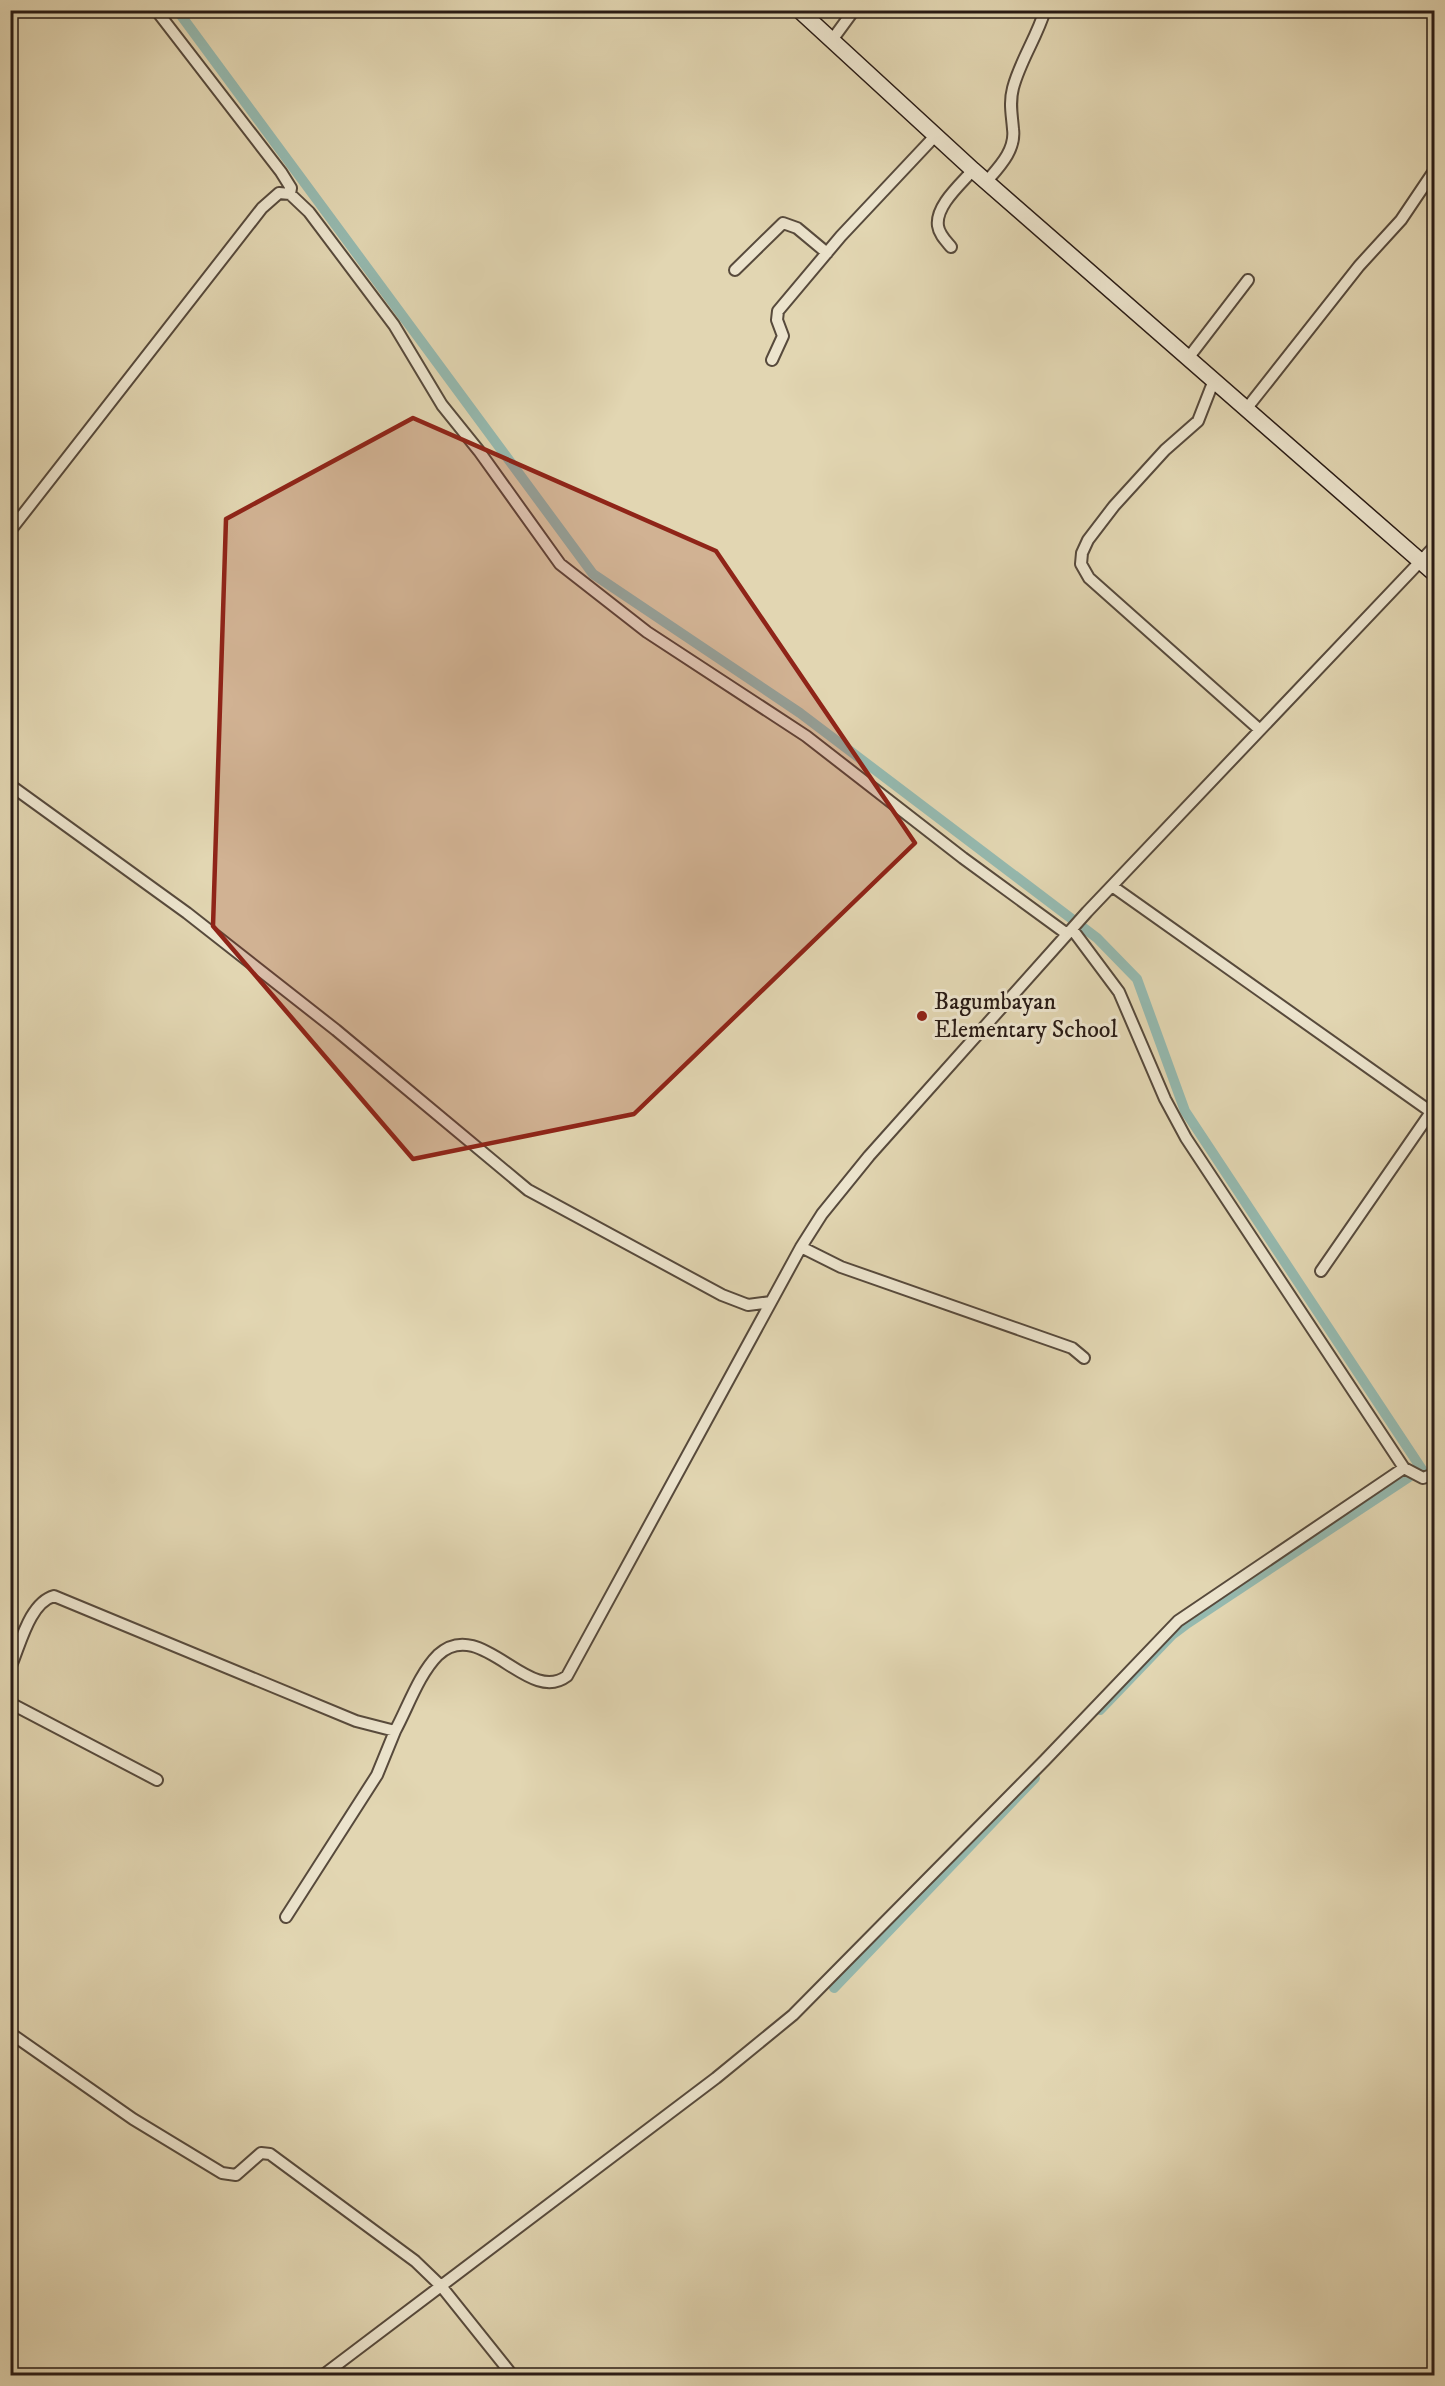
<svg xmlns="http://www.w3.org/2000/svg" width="1445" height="2386" font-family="'IM FELL DW Pica',serif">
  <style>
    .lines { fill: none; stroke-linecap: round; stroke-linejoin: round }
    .canal { stroke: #95b9af; stroke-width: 10 }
    .minor-casing { stroke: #574a3c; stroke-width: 14 }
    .secondary-casing { stroke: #291b15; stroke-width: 18 }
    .minor { stroke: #ece4cd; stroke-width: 10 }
    .secondary { stroke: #ece4cd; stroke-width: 15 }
    .marked { fill: #8f2418; fill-opacity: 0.2; stroke: #8f2418; stroke-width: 4.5; stroke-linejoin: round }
    .poi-dot { fill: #8f2418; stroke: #ece4cd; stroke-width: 2 }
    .labels { text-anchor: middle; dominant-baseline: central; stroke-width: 6; stroke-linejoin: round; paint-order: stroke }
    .poi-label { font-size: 24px; fill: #291b15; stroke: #ece4cd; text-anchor: start }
  </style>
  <rect width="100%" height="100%" fill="#e2d6b2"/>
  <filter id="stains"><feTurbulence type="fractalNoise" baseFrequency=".00333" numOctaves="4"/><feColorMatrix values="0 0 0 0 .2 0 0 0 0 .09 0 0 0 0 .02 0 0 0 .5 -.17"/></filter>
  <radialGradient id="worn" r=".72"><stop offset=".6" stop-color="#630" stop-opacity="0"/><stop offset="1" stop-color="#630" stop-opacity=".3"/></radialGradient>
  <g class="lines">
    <path class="canal" d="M177,10l416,564 207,139 297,225 40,41 48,132 240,363
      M1432,1485l2,3
      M1100,1710l72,-75 16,-12 221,-146
      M834,1988l201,-210"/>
    <defs>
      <path id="minor" d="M156,10l125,162 10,16 -1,6
        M832,40l22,-30
        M987,181c12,-14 29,-31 26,-52 -1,-14 -4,-26 0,-41 7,-27 24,-51 32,-78
        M951,247c-5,-6 -12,-13 -13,-21 -3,-20 23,-42 35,-56
        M735,270l48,-47 14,5 30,25
        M1189,357l59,-77
        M772,360l11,-24 -6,-16 1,-9 63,-75 95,-101
        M1214,380l-16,41 -33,29 -51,56 -26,34 -6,13 -1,11 8,14 171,152
        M1247,408l112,-142 42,-46 33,-49
        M10,531l252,-323 17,-15 11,1 19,18 85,113 48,80 37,46 81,113 87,68 159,104 157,122 104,76
        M10,785l177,128 149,117 192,160 194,105 26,10 23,-3
        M1112,886l322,228
        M1072,929l47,63 46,107 21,39 218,330
        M801,1247l40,20 231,81 12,10
        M1321,1271l110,-159
        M10,1668c10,-22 19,-65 44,-72l302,125 39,10c13,-24 24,-57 43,-76 43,-40 90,51 129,21l234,-429 21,-33 47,-58 218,-244 347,-365
        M10,1703l147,77
        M286,1917l91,-142 18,-44
        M10,2033l123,86 89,54 14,2 25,-22 9,1 145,107 26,25 72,90
        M322,2376l394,-298 77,-63 252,-255 133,-139 226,-153 19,10 11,-4"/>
      <path id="secondary" d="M799,10l174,160 461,403"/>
    </defs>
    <use href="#minor" class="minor-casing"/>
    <use href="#secondary" class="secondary-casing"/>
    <use href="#minor" class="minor"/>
    <use href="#secondary" class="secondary"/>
  </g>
  <path class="marked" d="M413,418l303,133 199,292 -281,271 -221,45 -200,-233 13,-407z"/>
  <circle class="poi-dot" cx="922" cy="1016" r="6"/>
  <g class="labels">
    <g class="poi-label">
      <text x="934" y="1002">Bagumbayan<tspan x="934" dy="28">Elementary School</tspan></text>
    </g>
  </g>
  <rect width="1445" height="2386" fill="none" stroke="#e2d6b2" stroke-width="36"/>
  <rect x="12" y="12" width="1421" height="2362" fill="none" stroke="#291b15" stroke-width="3"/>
  <rect x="18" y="18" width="1409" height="2350" fill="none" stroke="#291b15" stroke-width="1.5"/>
  <rect width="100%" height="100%" filter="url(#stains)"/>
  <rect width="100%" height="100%" fill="url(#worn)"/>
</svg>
